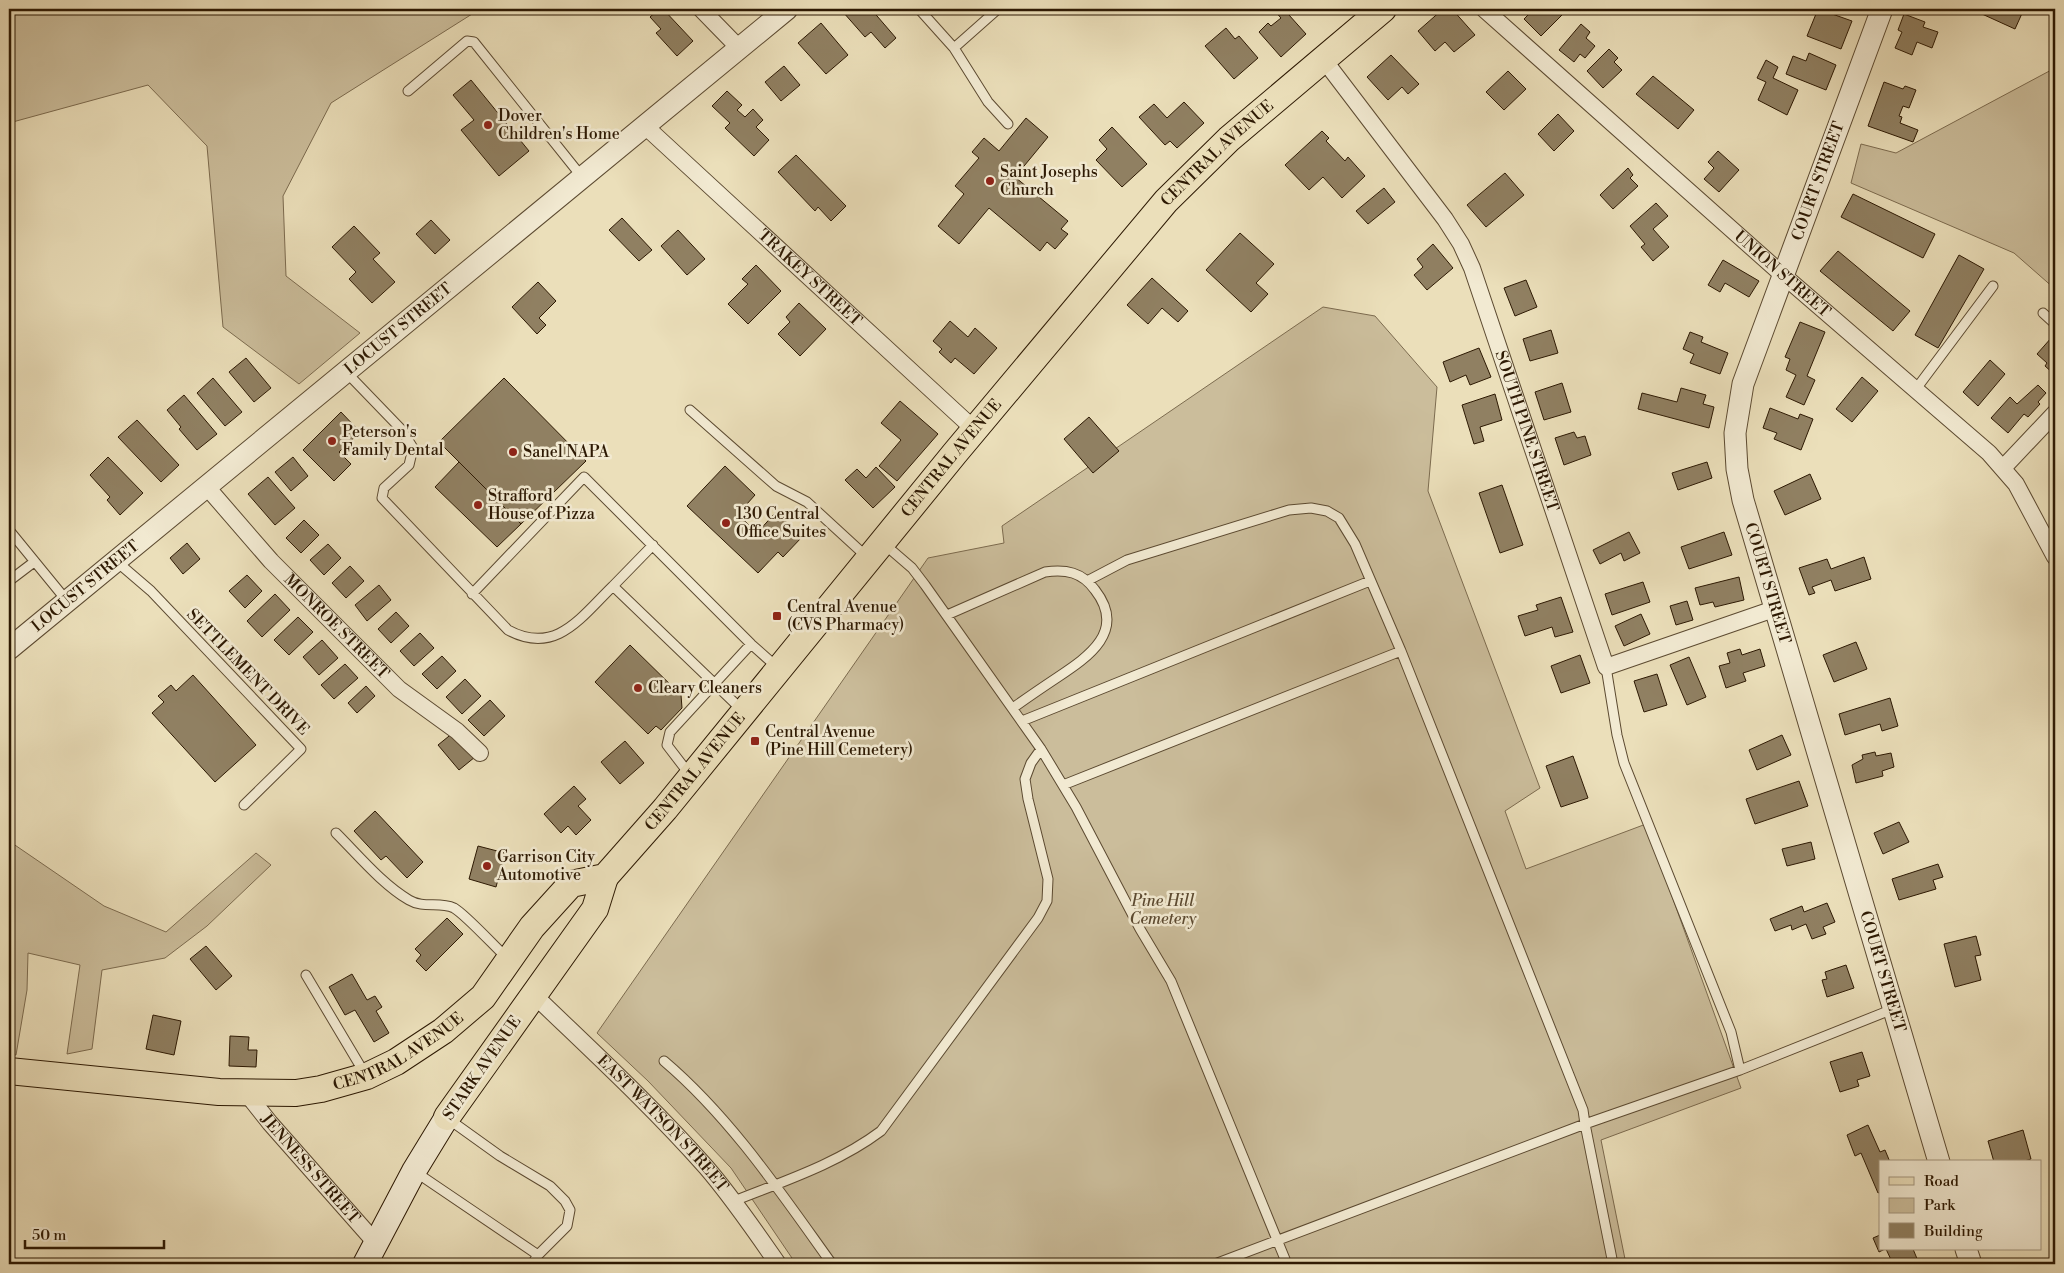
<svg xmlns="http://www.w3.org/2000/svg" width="2064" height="1273" font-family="'Libre Bodoni',serif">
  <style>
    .green { fill: #cbbd9b; stroke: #7c6b4f }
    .building { fill: #908062; stroke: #2d1903 }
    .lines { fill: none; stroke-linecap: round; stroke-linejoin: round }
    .service-casing { stroke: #5c4a31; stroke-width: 11 }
    .minor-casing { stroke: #5c4a31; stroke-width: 18 }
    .tertiary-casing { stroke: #5c4a31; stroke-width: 23 }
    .secondary-casing { stroke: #2d1903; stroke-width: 26 }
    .primary-casing { stroke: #2d1903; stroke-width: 28 }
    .service { stroke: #f2ead2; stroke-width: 9 }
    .minor { stroke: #f2ead2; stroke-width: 16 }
    .tertiary { stroke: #f2ead2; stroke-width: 21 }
    .secondary { stroke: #f2ead2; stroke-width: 24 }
    .primary { stroke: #ebdfba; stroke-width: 26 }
    .poi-dot { fill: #8f2418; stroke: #f2ead2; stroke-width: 2 }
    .labels { text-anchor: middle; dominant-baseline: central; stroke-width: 5; stroke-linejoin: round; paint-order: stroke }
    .poi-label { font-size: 16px; fill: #2d1903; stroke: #f2ead2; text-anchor: start }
    .street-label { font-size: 16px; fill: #2d1903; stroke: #f2ead2 }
    .park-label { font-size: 16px; font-style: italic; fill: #5c4a31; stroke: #f2ead2 }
  </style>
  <rect width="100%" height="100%" fill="#ebdfba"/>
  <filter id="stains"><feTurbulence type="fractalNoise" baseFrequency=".004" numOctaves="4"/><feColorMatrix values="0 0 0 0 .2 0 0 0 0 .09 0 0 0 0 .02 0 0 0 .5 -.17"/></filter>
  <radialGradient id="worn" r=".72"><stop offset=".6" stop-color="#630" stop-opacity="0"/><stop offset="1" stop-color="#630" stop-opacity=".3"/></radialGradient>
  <path class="green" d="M9,9h471l-149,94 -48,93 3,80 74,57 -61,51 -76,-57 -16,-181 -59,-61 -139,38z
    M2055,68v221l-41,-36 -163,-70 10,-39 35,9z
    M1323,307l52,9 62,71 -9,104 112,297 -35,23 21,58 120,-45 95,264 -140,52 25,124h-830l-65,-96 -83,-87 -51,-48 331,-475 76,-15 -2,-17z
    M9,841l95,65 62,26 90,-79 15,12 -64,61 -42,32 -63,12 -10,79 -25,5 13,-89 -52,-12 -1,37 -11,65 -7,-1z"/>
  <path class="building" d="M659,9h4l30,32 -16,15 -21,-23 5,-4 -11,-12z
    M846,9h25l25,29 -11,10 -14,-16 -6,5 -22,-25z
    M1273,9h22l-6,6 17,19 -25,23 -22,-25 9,-9 3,3 10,-8z
    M1443,9h9l23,26 -21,17 -9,-10 -10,9 -17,-20z
    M1534,9h27l4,3 -24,24 -17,-17z
    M1818,9l34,12 -11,28 -34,-13z
    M1971,9h53l-9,20z
    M1904,14l21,8 -2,5 15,5 -6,16 -15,-6 -5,13 -17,-7 7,-16 -4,-2z
    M821,23l27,32 -22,19 -28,-31z
    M1581,24l9,8 -4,6 9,8 -10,12 -5,-4 -6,8 -15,-12z
    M1226,28l9,11 4,-3 19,22 -24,21 -29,-33z
    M1609,49l9,9 -4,4 8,8 -19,18 -16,-17z
    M1809,53l27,12 -10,25 -40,-16 7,-18 13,5z
    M1391,55l28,29 -11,10 -6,-7 -14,13 -21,-23z
    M1766,60l12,7 -5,11 25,12 -11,25 -29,-15 8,-18 -9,-4z
    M784,66l16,19 -19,16 -16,-19z
    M1508,71l18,18 -22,21 -18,-18z
    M1653,76l41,34 -16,19 -42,-35z
    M471,80l58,71 -30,25 -38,-46 13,-10 -21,-25z
    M1884,82l19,7 2,-3 11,4 -7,18 -6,-2 -4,10 3,1 -2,6 18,7 -5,12 -45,-16z
    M727,91l15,14 -5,5 8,7 8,-8 10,11 -7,7 13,13 -15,16 -29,-28 5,-5 -18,-17z
    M1184,102l20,21 -27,25 -7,-7 -5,4 -26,-28 15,-13 13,14z
    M1558,114l16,17 -20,20 -16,-17z
    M1026,118l22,19 -33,40 53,44 -7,8 7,5 -13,15 -8,-7 -7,9 -51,-43 -30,36 -21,-18 26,-32 -9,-8 24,-28 -7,-6 12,-14 15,13z
    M1112,127l35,37 -25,23 -26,-27 11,-11 -8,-9z
    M1322,131l7,7 -3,3 19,20 3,-4 17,19 -23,22 -19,-21 -14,13 -24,-25z
    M1718,151l21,19 -20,22 -15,-13 10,-11 -6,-6z
    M796,155l50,51 -15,15 -13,-14 -3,4 -37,-39z
    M1628,168l5,7 -3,3 8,8 -25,23 -13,-14z
    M1505,173l19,22 -38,32 -19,-22z
    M1384,188l11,14 -27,22 -12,-13z
    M1853,194l82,40 -12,24 -82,-41z
    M1656,203l12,13 -15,13 16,18 -16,14 -12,-14 4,-3 -15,-18z
    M622,218l30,32 -13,11 -30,-31z
    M431,220l19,20 -15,14 -19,-20z
    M354,226l26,27 -7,6 22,23 -23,21 -23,-24 7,-7 -24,-25z
    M678,230l27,29 -18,16 -26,-29z
    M1240,233l34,31 -18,19 12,11 -17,18 -45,-42z
    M1433,244l20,24 -26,22 -13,-15 9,-8 -6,-8z
    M1838,251l72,60 -17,20 -73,-60z
    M1959,255l25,14 -46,79 -23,-13z
    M1723,260l36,21 -10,16 -24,-14 -5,9 -12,-7z
    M756,265l25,26 -33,33 -20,-20 20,-20 -6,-5z
    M1152,278l36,33 -10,11 -16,-14 -14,16 -21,-19z
    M1526,280l11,27 -22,9 -11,-28z
    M538,282l18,19 -17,17 7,7 -9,9 -25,-27z
    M799,303l27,26 -26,27 -22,-22 12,-12 -4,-5z
    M950,321l18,16 7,-9 22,20 -23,26 -19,-16 -4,5 -12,-11 3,-3 -9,-8z
    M1800,322l25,10 -18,44 8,4 -11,25 -18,-8 10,-22 -10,-5 4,-11 -5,-2z
    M1551,330l7,23 -28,8 -7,-22z
    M1690,332l13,5 -2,5 27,11 -8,21 -30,-11 4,-9 -11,-5z
    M2052,337l3,3v35l-10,-9 2,-3 -10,-9z
    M1479,348l12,29 -21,8 -4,-10 -16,7 -7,-20z
    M246,358l25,30 -17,14 -25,-30z
    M1990,360l15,14 -27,32 -15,-14z
    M1862,377l16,14 -26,31 -16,-13z
    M213,378l29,34 -17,14 -28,-33z
    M504,378l82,83 -65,63 -82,-82z
    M1562,383l9,29 -27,8 -9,-28z
    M2038,385l8,8 -8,9 2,2 -12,13 -4,-3 -16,19 -17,-15 19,-21 7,7z
    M1681,388l25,7 -3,9 11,3 -5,21 -71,-19 4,-16 35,9z
    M1495,394l7,26 -22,7 4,14 -10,3 -12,-39z
    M184,395l33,39 -20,16 -18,-21 2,-2 -14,-17z
    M900,401l38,33 -41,47 -18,-15 22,-26 -20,-17z
    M1770,408l28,11 2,-5 13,5 -12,31 -27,-11 3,-6 -14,-5z
    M341,412l19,20 -21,20 12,12 -17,17 -31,-31z
    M1089,417l30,34 -26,22 -29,-34z
    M137,420l42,45 -18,17 -43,-45z
    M1574,432l3,6 8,-2 6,19 -27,10 -9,-27z
    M108,457l35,36 -23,22 -13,-15 3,-3 -20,-22z
    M293,457l15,19 -17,15 -16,-19z
    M459,462l62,62 -24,23 -62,-60z
    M1707,462l5,16 -34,12 -6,-17z
    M725,466l30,29 -17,19 19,19 19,-21 26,25 -19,20 -5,-5 -20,21 -71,-67z
    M876,467l19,20 -22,21 -28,-28 12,-11 9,9z
    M1810,474l11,25 -36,16 -11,-24z
    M268,477l27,31 -20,17 -27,-31z
    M1502,485l21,60 -23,8 -21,-60z
    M304,520l15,15 -18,18 -15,-15z
    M1629,532l11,21 -16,8 -3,-8 -21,11 -7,-14z
    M1724,532l8,23 -43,14 -8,-22z
    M187,543l13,16 -17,15 -13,-16z
    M328,544l13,14 -17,17 -14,-15z
    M1864,557l7,22 -36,12 -4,-11 -19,7 3,6 -6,2 -10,-27 28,-9 4,10z
    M350,566l14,15 -18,17 -14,-15z
    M247,575l15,16 -17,17 -16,-17z
    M1739,577l5,23 -29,7 -2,-5 -13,3 -5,-17z
    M1643,582l7,20 -38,13 -7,-21z
    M379,585l12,15 -24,21 -12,-16z
    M275,594l15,16 -28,27 -15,-16z
    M1561,597l12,35 -18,5 -3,-10 -27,9 -7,-20 20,-6 -2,-5z
    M1687,601l6,19 -17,5 -6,-19z
    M396,612l13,14 -18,17 -13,-14z
    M1641,614l9,20 -26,12 -9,-20z
    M298,617l15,15 -24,23 -15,-15z
    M420,633l14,15 -20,18 -14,-15z
    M322,640l16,18 -19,17 -16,-18z
    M1856,642l11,27 -33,13 -11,-27z
    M630,645l51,50 1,13 -21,22 -5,-4 -8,8 -53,-52z
    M1740,649l2,6 18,-6 5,17 -22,7 3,8 -20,7 -7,-22 11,-3 -3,-10z
    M1580,655l10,28 -29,10 -10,-27z
    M442,656l14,15 -19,18 -15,-15z
    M1689,657l17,40 -19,8 -17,-40z
    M345,664l13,14 -24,21 -13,-14z
    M1657,674l10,31 -23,7 -10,-31z
    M193,675l63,70 -41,37 -63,-69 12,-11 -6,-6 13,-11 5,6z
    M465,679l16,17 -19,18 -16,-17z
    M366,686l9,10 -18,17 -9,-10z
    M1890,698l8,28 -16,5 -2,-7 -35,11 -6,-21z
    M490,700l15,16 -21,20 -16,-16z
    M454,732l21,25 -16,13 -21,-25z
    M1782,735l9,20 -34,15 -8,-20z
    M625,741l19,22 -24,21 -19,-22z
    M1875,752l1,4 15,-3 3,14 -12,4 1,5 -27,7 -4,-18 11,-6 -1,-4z
    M1573,756l15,42 -27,9 -15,-41z
    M1799,781l9,25 -53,18 -9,-25z
    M574,786l12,13 -8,7 13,14 -15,15 -8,-9 -7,7 -17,-19z
    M375,811l48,51 -16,16 -21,-22 -5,4 -27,-29z
    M1899,822l10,20 -26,12 -9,-21z
    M1811,842l4,17 -28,7 -5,-17z
    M478,846l27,7 -9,34 -27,-8z
    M1938,864l5,13 -10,3 3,9 -37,11 -7,-21z
    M1827,903l8,19 -12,5 3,7 -14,5 -6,-15 -14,6 -1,-5 -16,6 -5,-12 32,-13 2,6z
    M447,918l16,16 -37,37 -10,-10 5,-6 -6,-6z
    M1976,936l5,19 -6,1 6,24 -26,7 -11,-43z
    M206,946l26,30 -16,14 -26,-31z
    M1846,965l8,23 -27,9 -5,-17 5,-1 -2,-7z
    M352,974l15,26 8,-4 7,11 -6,4 13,22 -15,9 -19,-32 -10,5 -16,-28z
    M153,1015l28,6 -7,34 -28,-6z
    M230,1036l19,1 -1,13h9l-1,17 -27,-1z
    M1862,1052l8,24 -13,4 2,6 -19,6 -10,-30z
    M1868,1125l12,27 5,-2 5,12h-10v30l-2,1 -17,-40 -6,3 -8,-21z
    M2023,1130l8,29 -10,3h-27l-6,-21z
    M1880,1235v14h5l-6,3 -6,-14z
    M1886,1249h27l5,12 -7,3h-18z"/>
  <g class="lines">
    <defs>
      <path id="service" d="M919,9l35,39 44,-39
        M954,48l34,54 20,22
        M408,91l59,-50 7,1 108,135
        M2043,313l12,11
        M346,372l55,57 12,19 -4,17 -25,23 -2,10 126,132c48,26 73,-13 105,-44l129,124
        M1916,389l77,-103
        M690,410l86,76 31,16 61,56
        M9,530l58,71
        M883,543l29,25 13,17 116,164 35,58 64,122 31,52 116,283
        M116,561l35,30 150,158 -57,56
        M9,581l25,-19
        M1087,581l40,-21 162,-50 22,-2 16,3 12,7 16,26 46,107 182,459 2,14 155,-54
        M613,586l40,-41
        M472,594l112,-117 167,167
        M947,615l98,-43c21,-3 37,0 50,18 32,41 -7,67 -37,87 -15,10 -30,20 -45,31
        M1606,667l11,68 7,28 107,269 9,38 153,-61
        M1022,721l348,-140
        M690,775l-23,-30 3,-13 81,-88 27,24
        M1063,785l338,-134
        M336,833c23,23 46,51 73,67 15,9 30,1 45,8 12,7 41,39 53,50
        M306,975l59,99
        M664,1061c67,57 117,132 168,203
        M447,1118l53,38 50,30 15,15 5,9 -3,16 -29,29
        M414,1171l124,84 -6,9
        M734,1201c50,-20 103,-37 147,-70l157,-213 9,-17 1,-22 -20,-80 -3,-20 6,-16 10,-14
        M1215,1264l370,-140 28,140"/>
      <g id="minor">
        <path d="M701,9l38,39"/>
        <path id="s1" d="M1484,9l300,267 205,177 27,31 39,73"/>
        <path id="s2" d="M1324,60l121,159 16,25 11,24 134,399 168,-58"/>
        <path id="s3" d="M645,126l330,304"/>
        <path d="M2003,468l52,-55"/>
        <path id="s4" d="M206,486l65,75 128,128 58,42 23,22"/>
        <path id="s5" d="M534,995c58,56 118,111 172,172 26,30 49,64 72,97"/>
        <path id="s6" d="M247,1094l23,29 105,119"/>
      </g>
      <g id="tertiary">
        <path id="s7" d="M1882,9l-139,375 -8,49 2,36 6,31 196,662"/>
        <path id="s8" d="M9,649l778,-640"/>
        <path d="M1966,1249l5,15"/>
      </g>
      <path id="secondary" d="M365,1264l49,-93 33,-54"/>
      <g id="primary">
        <path id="s9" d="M9,1071l210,21 77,1 25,-4 46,-13 29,-14 47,-31 40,-34 49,-70 39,-43 34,-7 60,-68 290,-356 211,-252 63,-62 154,-130"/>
        <path d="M447,1117l148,-208 10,-32"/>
      </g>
    </defs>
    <use href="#service" class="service-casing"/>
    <use href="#minor" class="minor-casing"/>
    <use href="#tertiary" class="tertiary-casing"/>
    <use href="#secondary" class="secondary-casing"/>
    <use href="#primary" class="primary-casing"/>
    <use href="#service" class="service"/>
    <use href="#minor" class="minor"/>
    <use href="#tertiary" class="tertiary"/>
    <use href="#secondary" class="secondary"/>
    <use href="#primary" class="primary"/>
  </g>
  <g class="poi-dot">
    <circle cx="488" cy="125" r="5"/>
    <circle cx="990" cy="181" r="5"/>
    <circle cx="332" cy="441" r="5"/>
    <circle cx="513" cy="452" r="5"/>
    <circle cx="478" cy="505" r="5"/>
    <circle cx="726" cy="523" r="5"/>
    <rect x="772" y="611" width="10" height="10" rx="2.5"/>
    <circle cx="638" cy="688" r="5"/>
    <rect x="750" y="736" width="10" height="10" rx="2.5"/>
    <circle cx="487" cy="866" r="5"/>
  </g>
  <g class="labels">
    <g class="poi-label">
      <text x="498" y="116">Dover<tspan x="498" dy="18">Children's Home</tspan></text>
      <text x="1000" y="172">Saint Josephs<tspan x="1000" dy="18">Church</tspan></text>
      <text x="342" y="432">Peterson's<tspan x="342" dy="18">Family Dental</tspan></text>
      <text x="523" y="452">Sanel NAPA</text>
      <text x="488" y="496">Strafford<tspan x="488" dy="18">House of Pizza</tspan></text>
      <text x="736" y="514">130 Central<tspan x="736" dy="18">Office Suites</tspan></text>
      <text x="787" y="607">Central Avenue<tspan x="787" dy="18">(CVS Pharmacy)</tspan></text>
      <text x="648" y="688">Cleary Cleaners</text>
      <text x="765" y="732">Central Avenue<tspan x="765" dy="18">(Pine Hill Cemetery)</tspan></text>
      <text x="497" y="857">Garrison City<tspan x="497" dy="18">Automotive</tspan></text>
    </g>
    <g class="street-label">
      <text stroke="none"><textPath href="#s9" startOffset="1629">CENTRAL AVENUE</textPath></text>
      <text transform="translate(1818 181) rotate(-70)">COURT STREET</text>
      <text stroke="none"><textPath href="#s1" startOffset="399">UNION STREET</textPath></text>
      <text stroke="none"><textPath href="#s3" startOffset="224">TRAKEY STREET</textPath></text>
      <text stroke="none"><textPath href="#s8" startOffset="504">LOCUST STREET</textPath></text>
      <text stroke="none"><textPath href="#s2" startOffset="428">SOUTH PINE STREET</textPath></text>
      <text stroke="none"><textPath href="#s9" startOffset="1224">CENTRAL AVENUE</textPath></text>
      <text stroke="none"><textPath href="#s7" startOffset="604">COURT STREET</textPath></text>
      <text stroke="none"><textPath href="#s8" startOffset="99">LOCUST STREET</textPath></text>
      <text stroke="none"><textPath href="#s4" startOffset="192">MONROE STREET</textPath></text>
      <text transform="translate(248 672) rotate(46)">SETTLEMENT DRIVE</text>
      <text stroke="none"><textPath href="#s9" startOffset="819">CENTRAL AVENUE</textPath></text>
      <text stroke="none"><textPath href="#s7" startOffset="1009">COURT STREET</textPath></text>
      <text stroke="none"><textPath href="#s9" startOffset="400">CENTRAL AVENUE</textPath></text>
      <text transform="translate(482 1068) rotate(-55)">STARK AVENUE</text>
      <text stroke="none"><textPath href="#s5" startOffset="182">EAST WATSON STREET</textPath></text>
      <text stroke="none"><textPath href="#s6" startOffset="98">JENNESS STREET</textPath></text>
    </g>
    <g class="park-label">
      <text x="1163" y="901">Pine Hill<tspan x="1163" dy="18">Cemetery</tspan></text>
    </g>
  </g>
  <rect width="2064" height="1273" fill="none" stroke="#ebdfba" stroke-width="30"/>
  <rect x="10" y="10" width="2044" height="1253" fill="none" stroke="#2d1903" stroke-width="2.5"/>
  <rect x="15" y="15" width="2034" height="1243" fill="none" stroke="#2d1903"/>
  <rect x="1879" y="1160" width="162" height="90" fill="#f2ead2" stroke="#a3967f"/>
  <rect x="1889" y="1177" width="25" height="8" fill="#ebdfba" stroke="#a3967f"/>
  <text x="1924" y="1186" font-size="15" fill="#2d1903">Road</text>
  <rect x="1889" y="1198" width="25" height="15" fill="#cbbd9b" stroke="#a3967f"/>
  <text x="1924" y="1210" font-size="15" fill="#2d1903">Park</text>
  <rect x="1889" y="1223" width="25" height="15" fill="#908062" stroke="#a3967f"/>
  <text x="1924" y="1236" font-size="15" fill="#2d1903">Building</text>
  <path d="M25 1240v8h139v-8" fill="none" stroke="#2d1903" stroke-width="2.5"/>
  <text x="32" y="1240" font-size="15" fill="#2d1903" stroke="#f2ead2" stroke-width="4" paint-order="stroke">50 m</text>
  <rect width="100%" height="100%" filter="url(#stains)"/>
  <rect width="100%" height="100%" fill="url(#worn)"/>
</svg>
